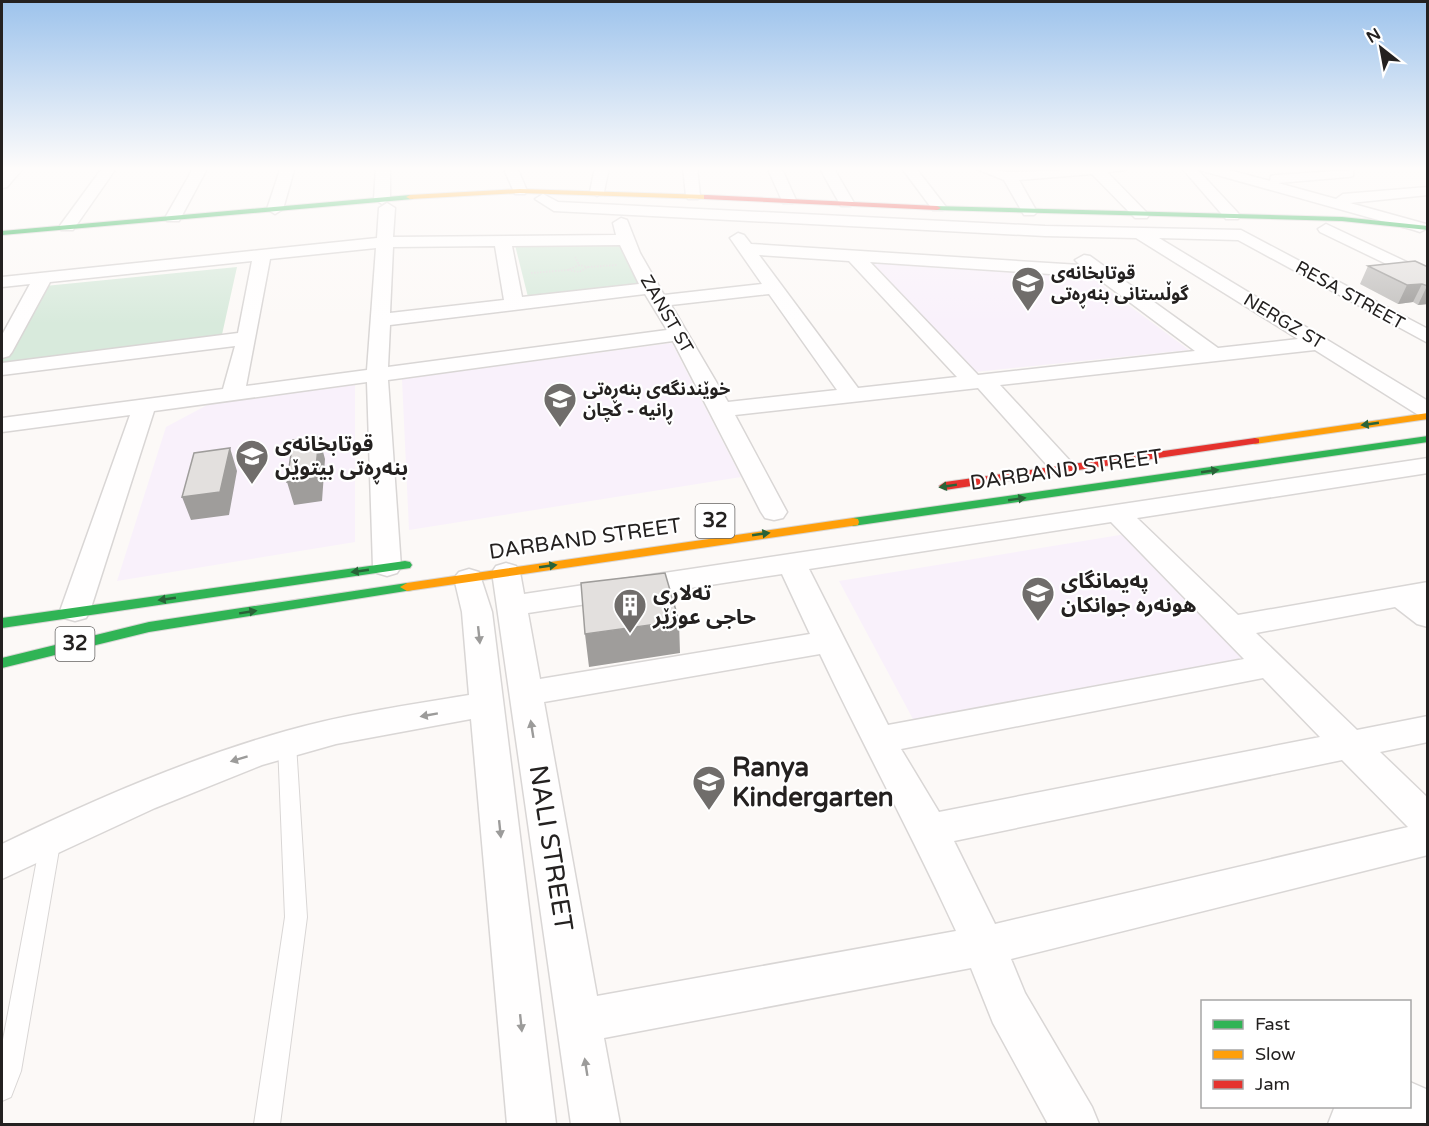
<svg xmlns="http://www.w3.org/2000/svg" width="1429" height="1126" font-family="'Varela Round','Noto Sans Arabic',sans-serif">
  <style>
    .education { fill: #f9f1fb }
    .green { fill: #d8eadc }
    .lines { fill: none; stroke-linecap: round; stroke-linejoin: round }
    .lane-casing { stroke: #d9d6d5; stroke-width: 2 }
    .street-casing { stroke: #d9d6d5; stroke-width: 3 }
    .fast-casing { stroke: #d9d6d5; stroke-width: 2 }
    .slow-casing { stroke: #d9d6d5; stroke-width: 2 }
    .jam-casing { stroke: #d9d6d5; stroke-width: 2 }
    .path { stroke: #e0dfde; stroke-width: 2; stroke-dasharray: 1.5 1.5; stroke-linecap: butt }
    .lane { fill: #fffefe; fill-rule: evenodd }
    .street { fill: #fffefe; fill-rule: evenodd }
    .fast { fill: #30b455; fill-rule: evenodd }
    .slow { fill: #ff9f0a; fill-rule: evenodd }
    .jam { fill: #e5322d; fill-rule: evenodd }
    .wall { fill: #c3c1bf }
    .shaded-wall { fill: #9f9d9b }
    .building { fill: #e3e0de; stroke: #9f9d9b; stroke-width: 1.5 }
    .oneway { fill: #296338 }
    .oneway2 { fill: #9c9b9a }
    .labels { text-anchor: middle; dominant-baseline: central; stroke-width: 4.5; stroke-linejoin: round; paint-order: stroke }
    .far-poi-label { font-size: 18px; font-weight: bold; fill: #242120; stroke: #fff; text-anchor: start }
    .far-street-label { font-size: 18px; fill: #242120; stroke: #fff }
    .shield { fill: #fff; stroke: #666463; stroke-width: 1.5 }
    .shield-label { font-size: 20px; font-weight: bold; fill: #242120 }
    .poi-label { font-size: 21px; font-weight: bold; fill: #242120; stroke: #fff; text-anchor: start }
    .street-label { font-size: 21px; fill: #242120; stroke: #fff }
    .near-poi-label { font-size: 26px; font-weight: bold; fill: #242120; stroke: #fff; text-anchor: start }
    .near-street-label { font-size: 26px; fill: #242120; stroke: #fff }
  </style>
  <rect width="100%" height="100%" fill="#fcf9f7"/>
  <path class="education" d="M867,262l221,13 101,75 -214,22z
    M672,343l69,134 -332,53 -7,-151z
    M355,385v157l-238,39 49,-154 43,-23z
    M1126,534l118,124 -330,63 -75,-140z"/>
  <path class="green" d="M620,244l23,40 -115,13 -13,-52z
    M237,267l-16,72 -219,26v-7l43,-72z"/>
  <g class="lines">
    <defs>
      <path id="lane" d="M287,737l7,2 2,5 11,173 -27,207h-26l31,-207 -7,-173 2,-5z
        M51,830l7,2 3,6 -40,233 -10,26 -9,4v-56l39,-207 3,-6z"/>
      <path id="street" d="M10,167h14l-17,20 -5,1v-12z
        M103,167h14l-44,63h-12l-2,-3z
        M194,167h14l-29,54h-12l-2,-3z
        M281,167h14l-12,42 -8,5 -8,-5z
        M376,167h14v32l-8,5 -8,-5z
        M503,167h14l10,24 -2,3h-10z
        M595,167h14l-5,25 -7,4 -7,-4z
        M683,167h14l3,29 -2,3h-10l-2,-3z
        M767,167h14l15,33 -3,3h-10z
        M819,167h14l21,36 -3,3h-10z
        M901,167h14l31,40 -3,3h-10z
        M972,167c16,-1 28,6 42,5 38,0 75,-5 114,-5l-2,3 -19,2 42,43 -2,3h-12l-43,-44 -73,6 18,32 -3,3h-10l-20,-35z
        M1181,167h14l43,46 2,3 -2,3h-12z
        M1197,167h21l52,14 1,-5 5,-1 77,-5v6l-5,1 -70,6 58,16 7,-5 85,-7v8l-78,8 76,21 2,4 -8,4 -6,-2 -215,-60z
        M543,194l15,8 487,24 196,4 187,99v14l-190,-103 -79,-2 269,163v17l-8,-2 -105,-66 -315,35 72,78 3,5 -3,5 -9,2 -9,-2 -76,-85 -243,27 52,97 -4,6 -9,2 -9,-2 -4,-6 -88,-171 -285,39 13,187 -4,6 -10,3 -10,-3 -4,-6 -6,-185 -213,29 -64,200 -4,7 -11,3 -11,-3 -4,-7 70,-196 -128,17v-14l221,-29 12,-43 -233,29v-12l236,-30 14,-72 -202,21 -38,70 -3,4 -7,2v-23l28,-51 -28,3v-10l375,-39 2,-30 8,-5 8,5 -2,29 223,-2 -3,-12 8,-5 6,2 13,33 24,42 98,-11 -32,-46 8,-5 6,2 7,9 329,21 -5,-5 9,-5 6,1 128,92 80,-9 -162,-101 -91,-2 -491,-25 -19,-12zM620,245l19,39 -117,13 -10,-51zM495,246l9,54 -114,13 3,-66zM376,248l-9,122 -121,16 24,-127zM759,255l90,6 108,116 -99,11zM870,262l226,15 99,74 -217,24zM645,294l22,36 -279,37 2,-42zM769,294l68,96 -109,12 -57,-97z
        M1326,224l102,48v12l-108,-52 -2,-3z
        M1428,458v15l-291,45 101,97 190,-33v45l-11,-3 -22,-17 -139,26 101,97 71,-14v26l-48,10 48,46v57l-417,104 14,34 67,114 7,17h-51l-55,-101 -22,-55 -367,70 16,86h-49l-79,-552 4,-6 10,-3 10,3 4,6 4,22zM1111,522l133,137 -356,66 -79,-156zM782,574l28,60 -270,45 -12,-66zM820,654c44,93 93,183 136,277l-359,65 -53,-294zM1263,678l57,59 -381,75 -38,-63zM1342,760l66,67 -413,97 -41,-83z
        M469,569l10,3 13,40 64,512h-49l-36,-405 -135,25 -74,21 -107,43 -153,71v-35c92,-44 185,-85 284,-113 60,-17 122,-26 183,-36l-7,-83 -8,-34 5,-6z
        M1410,1082l16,7 2,3 -2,31 -98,1 7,-18h75z"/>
      <path id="fast" d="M410,195h3v4l-411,36v-4z
        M934,206l408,11 86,9v4l-86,-9 -405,-11 -4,-2z
        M1428,436v6l-575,84 -6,-4 6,-4z
        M405,561l5,1 2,3 -2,3 -408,60v-10z
        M407,583l5,1 2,3 -2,3 -263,42 -147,36v-10l147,-36z"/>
      <path id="slow" d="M520,189l187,6 4,2 -4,2 -187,-6 -110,6 -4,-2 4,-2z
        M1428,413v6l-173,25 -6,-3 6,-3z
        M853,518l5,1 1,3 -1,3 -451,66 -7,-4 7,-4z"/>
      <path id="jam" d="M707,195l230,11 4,2 -4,2 -233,-11v-4z
        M1255,438l4,1v4l-314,47 -6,-4 6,-4z"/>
    </defs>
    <use href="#lane" class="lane-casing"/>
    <use href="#street" class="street-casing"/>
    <use href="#fast" class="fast-casing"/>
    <use href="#slow" class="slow-casing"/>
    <use href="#jam" class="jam-casing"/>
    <path class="path" d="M588,267l29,-2
      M568,270l11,2 9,-5 -9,-2
      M531,273l37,-3 11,-5 -4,-8"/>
    <use href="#lane" class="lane"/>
    <use href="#street" class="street"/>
    <use href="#fast" class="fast"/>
    <use href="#slow" class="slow"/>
    <use href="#jam" class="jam"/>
  </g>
  <path class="wall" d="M1368,266l60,1v37l-10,1 -5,-3 -15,2 -38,-20z"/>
  <path class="shaded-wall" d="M1422,284l-9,18 -15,2 9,-19z
    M1427,286l1,18 -10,1z
    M319,437l6,22 -3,42 -28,4 -7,-23z
    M230,448l7,23 -8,44 -38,5 -9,-23z
    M679,621l1,32 -91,14 -4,-33z"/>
  <path class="building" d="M1415,261l13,6v19l-6,-2 -15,1 -39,-19z
    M319,437l-4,41 -28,4 6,-42z
    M230,448l-10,44 -38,5 12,-44z
    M665,573l14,48 -94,13 -4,-51z"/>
  <defs><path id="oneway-solid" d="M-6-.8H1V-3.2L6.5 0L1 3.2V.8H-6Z" transform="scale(1.5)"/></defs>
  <g class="oneway">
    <use href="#oneway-solid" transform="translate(1370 424) rotate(172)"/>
    <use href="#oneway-solid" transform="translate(1210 471) rotate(-8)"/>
    <use href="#oneway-solid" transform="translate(948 486) rotate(171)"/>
    <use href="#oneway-solid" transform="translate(1017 499) rotate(-8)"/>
    <use href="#oneway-solid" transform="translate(761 534) rotate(-8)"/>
    <use href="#oneway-solid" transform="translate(548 566) rotate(-8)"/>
    <use href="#oneway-solid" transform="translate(360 571) rotate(172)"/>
    <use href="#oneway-solid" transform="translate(167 599) rotate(172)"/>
    <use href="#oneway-solid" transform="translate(248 612) rotate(-9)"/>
  </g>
  <g class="oneway2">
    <use href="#oneway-solid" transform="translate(479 635) rotate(84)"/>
    <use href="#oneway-solid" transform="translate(429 715) rotate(170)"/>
    <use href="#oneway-solid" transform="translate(532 729) rotate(-99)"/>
    <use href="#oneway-solid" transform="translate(239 759) rotate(163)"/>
    <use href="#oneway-solid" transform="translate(500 829) rotate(84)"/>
    <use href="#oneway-solid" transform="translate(521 1023) rotate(84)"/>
    <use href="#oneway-solid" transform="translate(586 1067) rotate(-99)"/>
  </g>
  <linearGradient id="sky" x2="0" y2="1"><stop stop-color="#9dc3ec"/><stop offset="0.52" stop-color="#fefcfb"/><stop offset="1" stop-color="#fefcfb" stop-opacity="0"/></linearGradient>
  <rect width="1429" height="324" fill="url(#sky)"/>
  <defs>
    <symbol id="school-pin" viewBox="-11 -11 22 30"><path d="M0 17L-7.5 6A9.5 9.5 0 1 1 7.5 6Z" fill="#706d6b" stroke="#fff"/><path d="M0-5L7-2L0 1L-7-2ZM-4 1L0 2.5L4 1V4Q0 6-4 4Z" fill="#fff"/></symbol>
    <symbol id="building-pin" viewBox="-11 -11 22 30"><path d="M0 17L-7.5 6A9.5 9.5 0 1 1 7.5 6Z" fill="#706d6b" stroke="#fff"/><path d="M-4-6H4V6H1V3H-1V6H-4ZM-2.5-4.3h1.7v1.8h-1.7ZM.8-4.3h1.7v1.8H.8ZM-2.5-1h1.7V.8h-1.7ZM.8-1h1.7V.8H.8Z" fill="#fff"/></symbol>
  </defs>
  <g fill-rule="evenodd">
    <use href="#school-pin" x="1009" y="264" width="38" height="52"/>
    <use href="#school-pin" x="541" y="380" width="38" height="52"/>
    <use href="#school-pin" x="233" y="437" width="38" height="52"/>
    <use href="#school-pin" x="1019" y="574" width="38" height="52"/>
    <use href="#building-pin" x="611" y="586" width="38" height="52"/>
    <use href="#school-pin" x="690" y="763" width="38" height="52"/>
  </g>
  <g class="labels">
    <g class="far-poi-label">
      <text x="1051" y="273">قوتابخانه‌ی<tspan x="1051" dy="21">گوڵستانی بنه‌ڕه‌تی</tspan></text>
      <text x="583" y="389">خوێندنگەی بنەڕەتی<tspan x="583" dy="21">ڕانیە - کچان</tspan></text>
    </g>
    <g class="far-street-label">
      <text transform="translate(1350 295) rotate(29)">RESA STREET</text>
      <text transform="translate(667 314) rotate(60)">ZANST ST</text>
      <text transform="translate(1284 321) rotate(31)">NERGZ ST</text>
    </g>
    <g class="shield">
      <rect x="695.5" y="504" width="39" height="34" rx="4.5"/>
      <rect x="55.5" y="627" width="39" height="34" rx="4.5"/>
    </g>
    <g class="shield-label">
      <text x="715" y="521">32</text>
      <text x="75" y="644">32</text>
    </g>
    <g class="poi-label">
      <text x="275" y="444">قوتابخانەی<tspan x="275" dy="24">بنەڕەتی بیتوێن</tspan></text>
      <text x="1061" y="581">پەیمانگای<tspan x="1061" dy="24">هونەرە جوانکان</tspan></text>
      <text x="653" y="593">تەلاری<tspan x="653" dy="24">حاجی عوزێر</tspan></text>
    </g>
    <g class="street-label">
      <text transform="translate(1066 470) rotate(-8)">DARBAND STREET</text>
      <text transform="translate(585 539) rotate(-8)">DARBAND STREET</text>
    </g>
    <g class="near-poi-label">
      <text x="732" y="767">Ranya<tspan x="732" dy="30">Kindergarten</tspan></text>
    </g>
    <g class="near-street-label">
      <text transform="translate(551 848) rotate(81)">NALI STREET</text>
    </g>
  </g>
  <rect width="1429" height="1126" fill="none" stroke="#242120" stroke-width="6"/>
  <rect x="1201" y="1000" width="210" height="108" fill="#ffffff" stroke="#a7a6a6" stroke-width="1.5"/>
  <rect x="1213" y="1020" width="30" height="9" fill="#30b455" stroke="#a7a6a6" stroke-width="1.5"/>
  <text x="1255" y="1030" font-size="18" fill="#242120">Fast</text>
  <rect x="1213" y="1050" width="30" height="9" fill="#ff9f0a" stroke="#a7a6a6" stroke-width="1.5"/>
  <text x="1255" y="1060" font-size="18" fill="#242120">Slow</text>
  <rect x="1213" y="1080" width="30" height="9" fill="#e5322d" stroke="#a7a6a6" stroke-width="1.5"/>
  <text x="1255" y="1090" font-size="18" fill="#242120">Jam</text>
  <g transform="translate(1381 48) rotate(329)" stroke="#ffffff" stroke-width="4.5" paint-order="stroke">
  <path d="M0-4.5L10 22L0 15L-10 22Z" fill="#242120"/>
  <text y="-9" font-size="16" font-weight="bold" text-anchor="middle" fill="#242120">N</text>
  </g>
</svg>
